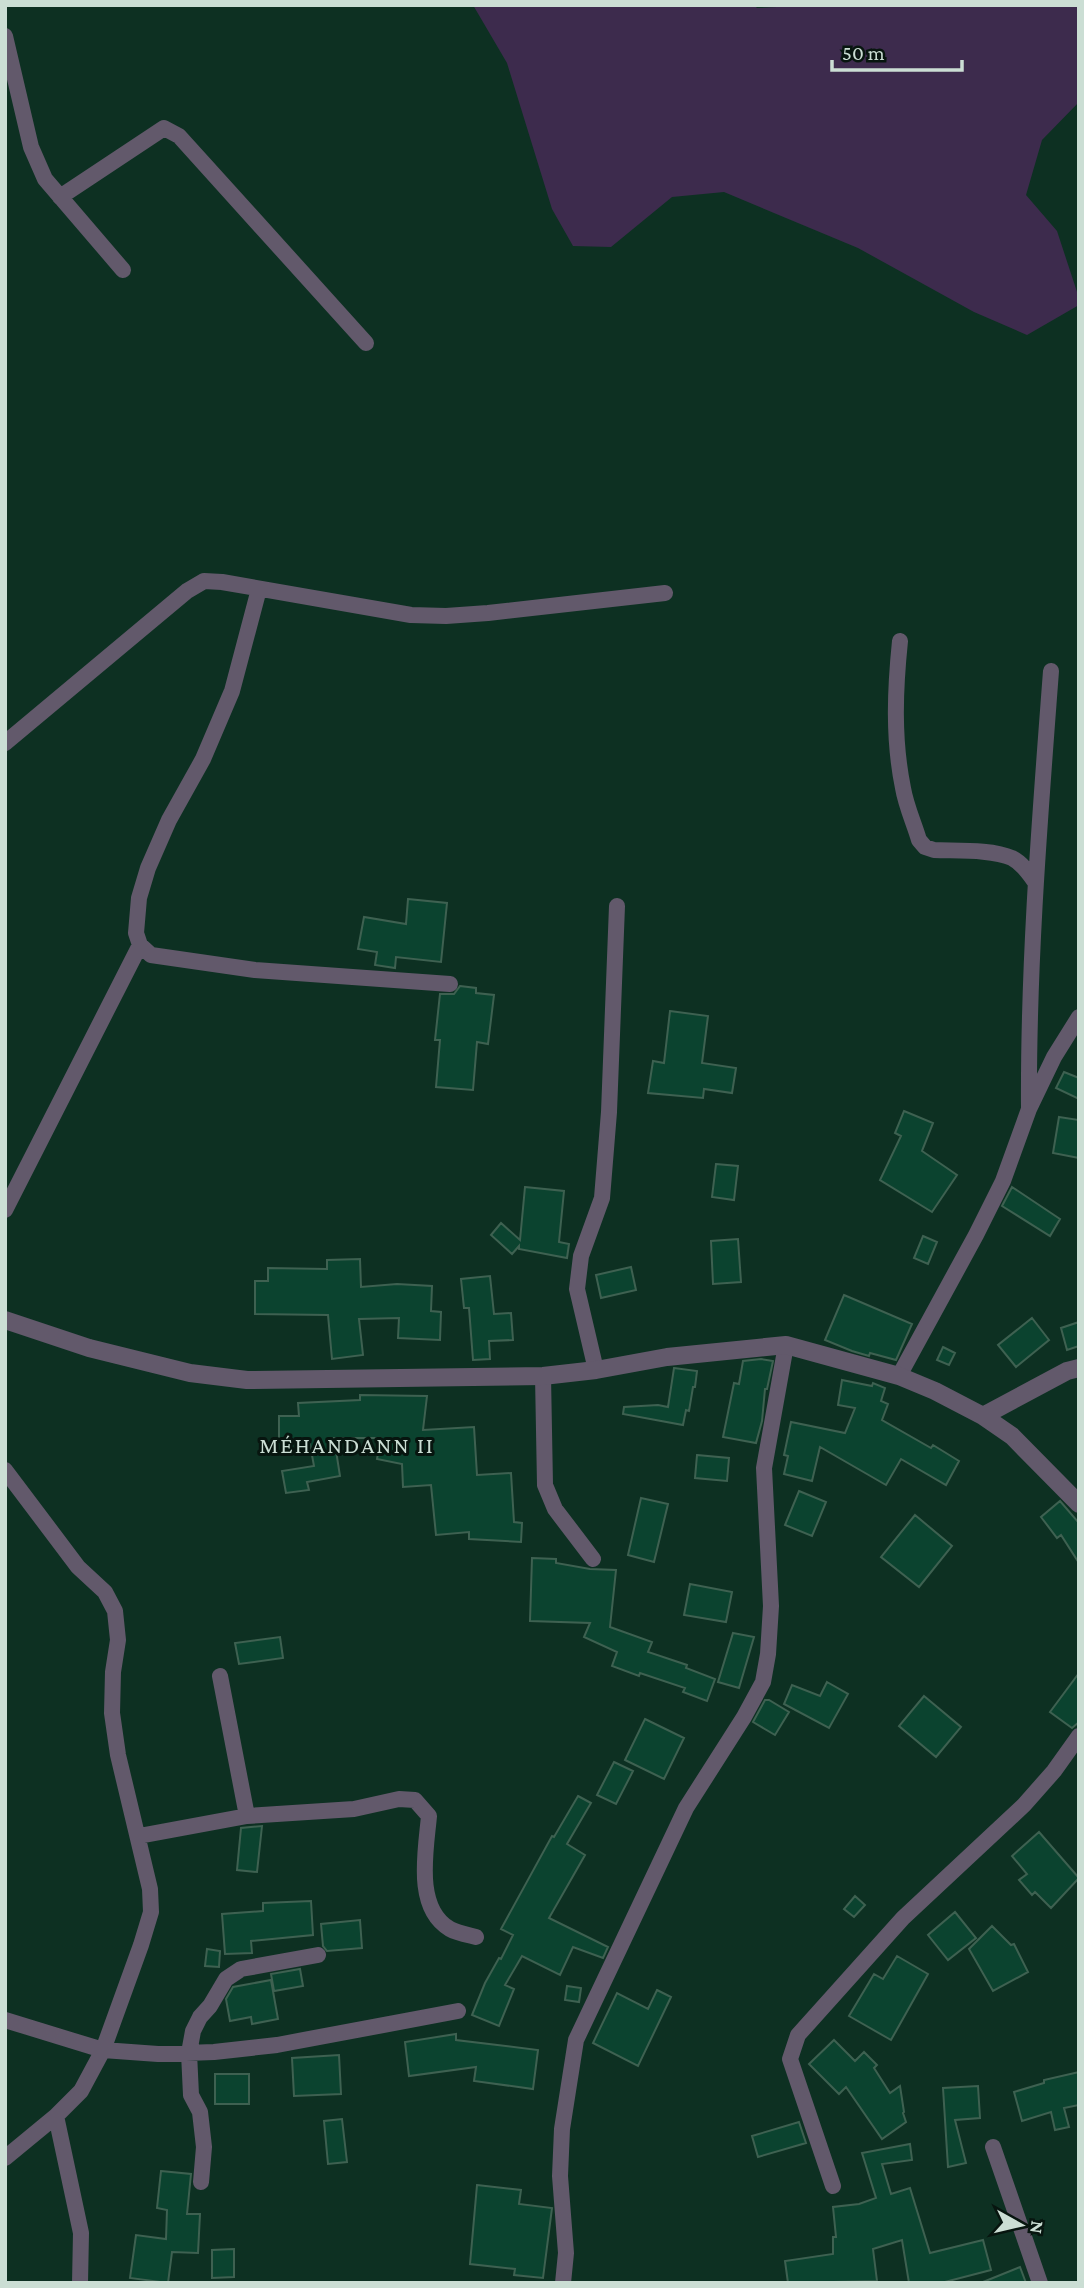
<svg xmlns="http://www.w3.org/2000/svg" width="1084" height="2288" font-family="'Crimson Pro',serif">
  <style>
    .green { fill: #3d2b4d }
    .building { fill: #0b432f; stroke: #3e6151; stroke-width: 2 }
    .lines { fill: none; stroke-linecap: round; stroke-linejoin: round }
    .minor { stroke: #62596b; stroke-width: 16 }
    .tertiary { stroke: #62596b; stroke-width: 18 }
    .labels { text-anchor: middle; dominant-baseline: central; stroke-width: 6; stroke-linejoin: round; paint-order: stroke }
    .quarter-label { font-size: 23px; letter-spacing: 2px; fill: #cbded4; stroke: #07150f }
  </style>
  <rect width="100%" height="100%" fill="#0d3022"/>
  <path class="green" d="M473,5h281l3,3 60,-3h262v97l-37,38 -16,55 31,36 22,67v7l-52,30 -53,-23 -116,-64 -134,-56 -52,5 -61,50 -38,-1 -21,-37 -45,-146z"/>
  <path class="building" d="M408,899l39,4 -6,59 -45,-5 -1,11 -20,-3 2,-13 -19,-3 6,-32 42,7z
    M460,986l16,2v5l18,2 -6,49 -11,-2 -4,48 -37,-3 4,-47h-5l5,-46h14z
    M670,1011l38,5 -6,47 34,5 -4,25 -28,-4 -1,9 -55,-5 5,-32 11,2z
    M1064,1072l15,6v21l-23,-11z
    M904,1111l29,12 -11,28 35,24 -25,37 -52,-32 21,-44 -6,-3z
    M1059,1117l20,3v38l-26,-5z
    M716,1164l22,2 -4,34 -22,-3z
    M525,1187l39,4 -5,51 10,2 -2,14 -48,-9v-3l-7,8 -21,-19 10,-12 19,17z
    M1012,1187l48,32 -10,17 -48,-30z
    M923,1236l14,6 -9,22 -14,-6z
    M738,1239l3,43 -28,2 -2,-43z
    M360,1259l1,28 36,-3 35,2 -1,25 10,1 -1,28 -42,-2 1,-20 -40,1 4,36 -31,4 -4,-44 -73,-1v-33h13v-13l59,1v-9z
    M631,1267l5,23 -35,8 -5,-23z
    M490,1276l4,38 17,-1 2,27 -24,1 1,18 -17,1 -4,-52h-5l-3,-29z
    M844,1295l68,29 -16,36 -26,-7 -1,3 -17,-5 -27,-11z
    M1032,1318l17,22 -33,27 -18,-22z
    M1079,1322v24l-12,4 -6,-22z
    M943,1347l12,6 -6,12 -12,-5z
    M761,1359l12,2 -6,28h-2l-3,32 -6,22 -33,-6 11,-54 5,1 4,-23z
    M674,1368l23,3 -2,16h-2l-4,24 -3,-1 -3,15 -60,-11 1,-7 34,-2 10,2z
    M842,1380l30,6 1,-3 12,5 -4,13 7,3 -6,16 49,28 2,-3 26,16 -13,24 -45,-26 -15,26 -66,-38 -8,34 -28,-7 4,-18 -4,-1 7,-33 54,11 10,-25 -17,-3z
    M360,1395l67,1 -4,34 51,-3 3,48 34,-2 3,49 8,1 -1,19 -52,-3v-7l-33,3 -5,-50 -28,2 -1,-23 -25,-5 4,-21h-47l6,38 -33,6 2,8 -23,3 -4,-22 32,-5 -5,-27h-30v-23h20l-1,-13 62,-3z
    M697,1455l32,3 -2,23 -32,-3z
    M799,1491l27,11 -14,34 -27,-11z
    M641,1498l27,6 -14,58 -26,-7z
    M1060,1501l19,22v40l-18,-28 -4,3 -16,-21z
    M915,1515l37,31 -33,41 -38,-30z
    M532,1558l24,1v4l34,6 26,1 -6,57 42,15 -4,10 39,13 -1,3 29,11 -8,22 -24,-9 2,-4 -45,-15 -1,3 -27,-10 5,-14 -33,-15 6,-14 -60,-2z
    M690,1584l42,8 -6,30 -42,-7z
    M733,1633l21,4 -15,51 -21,-6z
    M280,1637l3,21 -44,6 -4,-21z
    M1079,1673v49l-7,6 -22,-16z
    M827,1682l21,12 -19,34 -45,-24 8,-19 28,11z
    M924,1696l37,31 -25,30 -37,-31z
    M765,1700h4l20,12 -14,23 -22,-13z
    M645,1719l39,19 -20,41 -39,-19z
    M614,1762l19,9 -17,33 -19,-9z
    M578,1796l13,7 -24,41 18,11 -36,63 59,29 -5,11 -30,-11 -13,28 -38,-19 -17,29 9,4 -15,37 -27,-11 13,-32 14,-25 2,1 12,-24 -12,-6 51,-93 2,1z
    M262,1826l-5,46 -20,-2 4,-42z
    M1039,1832l40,46 -28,30 -16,-16 -3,3 -13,-15 8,-6 -15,-18z
    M855,1896l10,9 -11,12 -10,-8z
    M311,1901l2,34 -62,6 1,12 -27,1 -3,-40 41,-3v-8z
    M955,1912l21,26 -28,22 -20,-25z
    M360,1920l2,28 -35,3 -4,-5 -2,-22z
    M992,1926l19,19 3,-1 14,28 -35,19 -24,-42z
    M207,1949l13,2 -1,16 -14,-1z
    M897,1956l31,18 -37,66 -42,-24 25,-42 9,5z
    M300,1969l3,17 -29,5 -3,-17z
    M271,1980l7,39 -26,5 -1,-7 -21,4 -4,-22 7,-12z
    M567,1986l14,2 -2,14 -14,-2z
    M657,1990l14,7 -33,69 -45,-23 24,-50 31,16z
    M456,2034v6l82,10 -5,39 -59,-8 2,-14 -67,9 -4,-34z
    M834,2040l21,21 9,-9 13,13 -3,3 16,25 10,-7 4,26 -1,1 3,9 -24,17 -36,-52 -7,7 -30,-30z
    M339,2055l2,39 -47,2 -2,-38z
    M1079,2072v33l-15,3 5,19 -14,3 -4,-18 -29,9 -8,-29 30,-9v-3z
    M215,2074h34v30h-34z
    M978,2086l2,32 -25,2 11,43 -18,4 -5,-79z
    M342,2119l5,43 -19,2 -4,-43z
    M799,2122l7,21 -48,14 -6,-21z
    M910,2144l2,16 -30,4 9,30 19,-6 20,65 53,-13 8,30 -50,13h-32l-7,-43 -29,9 4,32 -89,2 -3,-22 48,-7v-17h3l-3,-30 26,-3 17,-6 -14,-45z
    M161,2171l30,3 -4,40h13l-2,39 -26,-1 -4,31 -38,-5 6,-43 30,4 1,-29 -10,-2z
    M477,2185l44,5 -2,14 33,4 -9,70 -29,-3 1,-6 -45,-5z
    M234,2249v28l-22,1v-28z
    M1020,2267l6,16h-43v-1z"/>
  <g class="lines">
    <path class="minor" d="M5,36l26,111 14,32 78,91
      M60,197l104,-69 15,8 187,207
      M259,589l-27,102 -29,68 -34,61 -21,48 -9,30 -3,35 4,12 11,10 104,15 195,14
      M900,641c-5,49 -7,98 3,147 3,18 11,35 16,52l6,7 9,3c22,1 58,-1 78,8 10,5 17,15 23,24
      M5,743l182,-152 17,-10 18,1 189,33 35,1 42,-3 177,-20
      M1029,1109c-1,-147 11,-292 22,-438
      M5,1210l135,-265
      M596,1370l-19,-81 4,-33 21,-58 7,-86 8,-206
      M543,1376l2,109 10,24 38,50
      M899,1376l77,-141 27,-54 26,-72 25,-52 25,-40
      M5,1470l73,97 27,25 10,19 3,29 -5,32 -1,41 6,42 32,134 1,23 -10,33 -38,105 -22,41 -25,25 -51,42
      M220,1676l27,140
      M139,1836l108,-20 107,-7 45,-10 16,1 14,16c-3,34 -15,92 21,113 7,4 18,6 26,8
      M5,2020l98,30 55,4 56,-2 63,-7 181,-34
      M56,2116l25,117 -1,50
      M993,2147l47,136
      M201,2182l3,-35 -4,-35 -9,-17 -2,-42 4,-22 7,-14 10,-11 16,-27 15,-10 77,-14
      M833,2186l-43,-127 8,-24 105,-117 121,-113 30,-34 25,-35
      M563,2283l3,-30 -6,-77 2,-47 14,-89 110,-232 58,-91 19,-35 5,-28 3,-48 -7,-138 22,-123"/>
    <path class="tertiary" d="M5,1320l84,28 101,25 57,7 296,-4 53,-6 71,-13 119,-12 113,31 36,15 48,25 29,20 67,68
      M983,1416l84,-45 12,-3"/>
  </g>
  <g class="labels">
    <g class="quarter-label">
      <text x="347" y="1445">MÉHANDANN II</text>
    </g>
  </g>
  <rect width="1084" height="2288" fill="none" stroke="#cbded4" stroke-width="14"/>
  <g transform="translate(1021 2225) rotate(98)" stroke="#07150f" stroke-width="5" paint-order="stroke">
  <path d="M0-5L12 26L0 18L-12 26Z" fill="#cbded4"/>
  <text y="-10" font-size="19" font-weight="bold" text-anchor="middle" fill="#cbded4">N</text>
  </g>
  <path d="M832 60v10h130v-10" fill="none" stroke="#cbded4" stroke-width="3.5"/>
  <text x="842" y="60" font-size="21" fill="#cbded4" stroke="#07150f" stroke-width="5" paint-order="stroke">50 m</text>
</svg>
